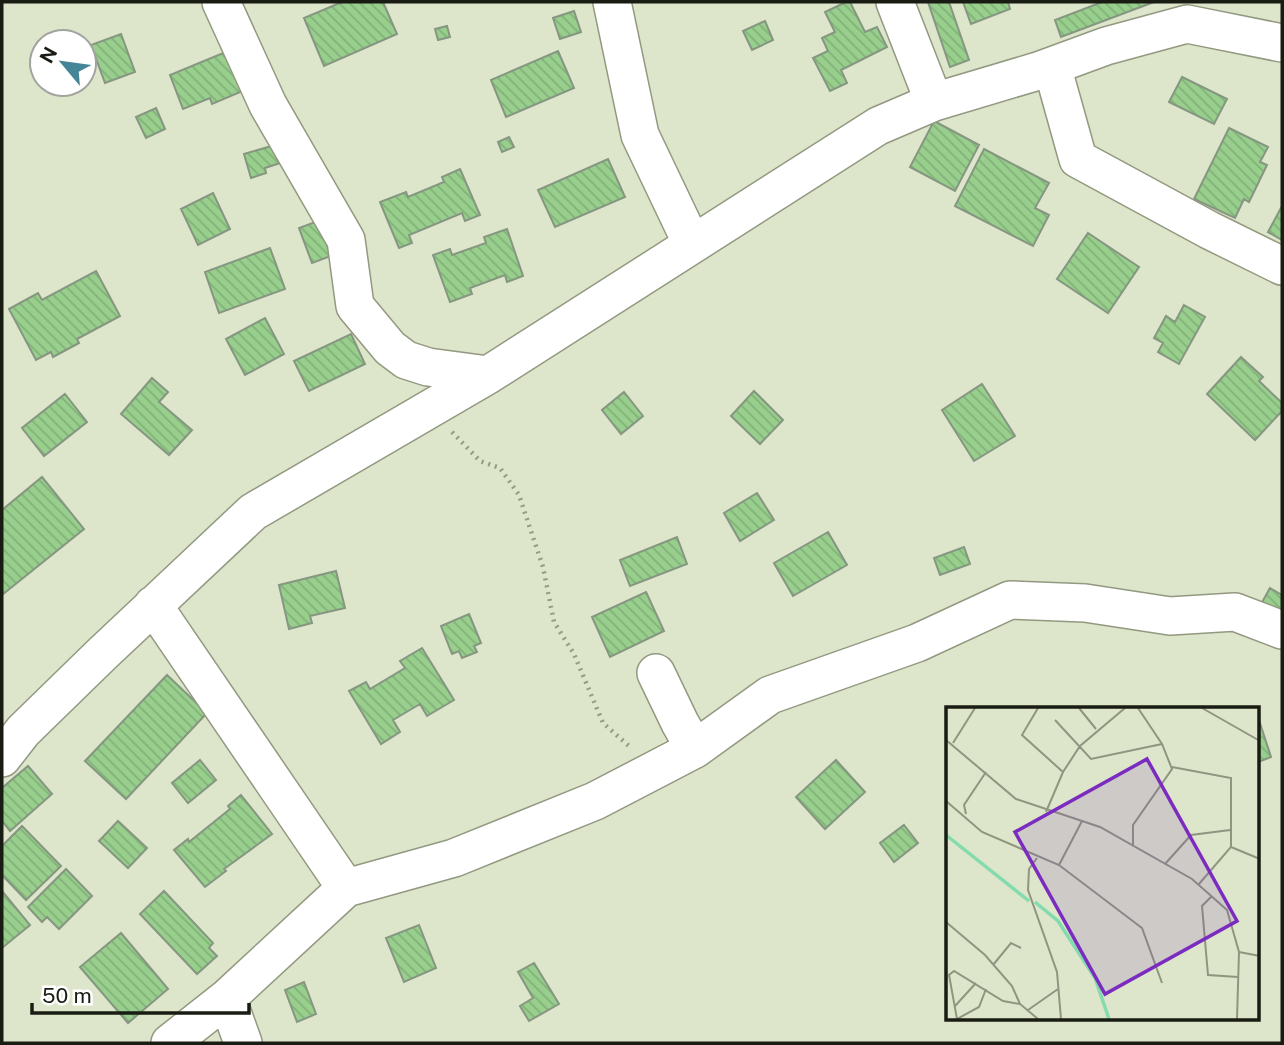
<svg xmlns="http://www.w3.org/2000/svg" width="1284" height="1045" font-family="'Public Sans',sans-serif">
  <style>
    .building { fill: url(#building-back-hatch); stroke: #859681; stroke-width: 2 }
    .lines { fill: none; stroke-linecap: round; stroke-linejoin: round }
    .minor-casing { stroke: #929980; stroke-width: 40 }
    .path { stroke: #959b86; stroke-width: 4.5; stroke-dasharray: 2 5; stroke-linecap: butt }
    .minor { stroke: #fff; stroke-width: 37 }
    .inset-river { fill: none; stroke: #84dbae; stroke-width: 3.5 }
    .inset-road { fill: none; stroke: #8f9580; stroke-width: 2 }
    .view { fill: #7b2cbf; fill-opacity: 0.15; stroke: #7b2cbf; stroke-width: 3.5 }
    .inset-edge { fill: none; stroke: #191c12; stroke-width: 3.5 }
  </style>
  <defs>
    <pattern id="building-back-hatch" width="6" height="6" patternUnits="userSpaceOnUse" patternTransform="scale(1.75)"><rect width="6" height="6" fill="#98cf8d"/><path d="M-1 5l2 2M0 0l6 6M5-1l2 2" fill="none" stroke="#82b179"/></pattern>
  </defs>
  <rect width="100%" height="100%" fill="#dde5ca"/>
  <path class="building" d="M342,2h41l14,32 -73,32 -20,-48z
    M846,2h4l15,30 12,-5 10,20 -46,23 6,13 -17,8 -17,-33 15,-7 -6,-13 13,-6 -10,-20z
    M928,2h21l20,58 -19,7z
    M963,2h45l2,7 -39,15z
    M1102,2h52l-93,35 -6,-17z
    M574,11l7,21 -21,7 -7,-21z
    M765,21l8,19 -21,10 -9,-19z
    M447,26l3,11 -12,3 -3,-11z
    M121,34l14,38 -30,11 -14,-38z
    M228,51l17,39 -33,14 -2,-6 -27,11 -13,-34z
    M558,51l16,37 -68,29 -15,-37z
    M1182,77l45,22 -13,25 -45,-22z
    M156,108l9,21 -19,9 -10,-21z
    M934,121l45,24 -24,46 -45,-24z
    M1229,128l39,19 -8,15 7,3 -18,37 -5,-3 -9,19 -41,-19z
    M509,137l5,10 -12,5 -4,-10z
    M275,145l5,18 -15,5 1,5 -15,5 -7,-24z
    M984,149l65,34 -14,25 14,7 -16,31 -78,-40z
    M608,159l17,38 -70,30 -17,-37z
    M460,169l20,46 -15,6 -3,-8 -53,22 3,8 -13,5 -19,-46 26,-10 2,5 36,-15 -2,-5z
    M213,193l17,36 -32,16 -17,-36z
    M1282,206v34l-14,-8z
    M318,221l13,35 -19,7 -13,-35z
    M507,229l16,47 -16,6 -2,-7 -35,13 2,6 -22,8 -17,-47 17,-6 2,6 34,-12 -2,-6z
    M1088,233l51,34 -31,46 -51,-34z
    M270,248l15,41 -66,24 -14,-41z
    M96,271l24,45 -43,23 2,4 -26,14 -2,-5 -15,8 -27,-51 29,-16 4,7z
    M1184,305l21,12 -26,47 -21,-12 5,-9 -9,-5 12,-22 9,6z
    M265,318l19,36 -39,21 -19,-36z
    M351,334l14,30 -56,27 -15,-30z
    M1241,357l22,20 -4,4 23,22v8l-27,29 -48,-46z
    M152,378l16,14 -9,10 33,28 -23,25 -48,-41z
    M982,384l33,52 -41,25 -32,-51z
    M754,391l29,29 -23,24 -29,-28z
    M624,392l19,24 -22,18 -19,-24z
    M65,394l22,28 -43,34 -22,-28z
    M42,477l42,52 -82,66v-85z
    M757,493l17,27 -34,21 -16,-28z
    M828,532l19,33 -54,31 -19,-33z
    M677,537l10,27 -57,22 -10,-26z
    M964,547l6,17 -30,11 -6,-17z
    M336,571l9,37 -35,8 2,7 -23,6 -10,-44z
    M1270,588l12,7v23l-22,-12z
    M646,592l18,39 -54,26 -18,-40z
    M469,614l12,29 -7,3 3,6 -15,6 -3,-7 -7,3 -11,-28z
    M422,648l32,52 -27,16 -7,-12 -27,16 7,12 -19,12 -32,-53 17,-9 4,7 35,-21 -5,-7z
    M167,675l40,38 -81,86 -41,-38z
    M1258,717l13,40 -13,5z
    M200,760l16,20 -28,23 -16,-20z
    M836,760l29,32 -40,37 -29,-32z
    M28,766l24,28 -42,37 -8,-10v-33z
    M241,795l31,39 -48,35 2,2 -21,16 -31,-37 14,-11 1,3 41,-33 -2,-3z
    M118,821l29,27 -19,20 -29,-27z
    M904,825l14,18 -24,19 -14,-19z
    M22,826l39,40 -35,34 -24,-25v-29z
    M66,869l26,27 -33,33 -12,-12 -5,5 -14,-15z
    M2,891l28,34 -28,23z
    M164,891l49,52 -4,5 8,8 -20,18 -57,-60z
    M419,925l17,43 -32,14 -18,-44z
    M121,933l47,56 -40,34 -48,-56z
    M534,963l25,41 -30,17 -9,-15 13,-8 -15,-26z
    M304,982l12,32 -19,8 -12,-32z"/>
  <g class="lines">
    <defs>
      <path id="minor" d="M221,2l47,103 78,135 9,66 35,42 16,12 22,7 60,8
        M612,2l28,133 52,109
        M895,2l39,100
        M1052,66l26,93 131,71 73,36
        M153,605l193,283
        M656,673l24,50 15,26
        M2,758l21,-27 79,-77 151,-142 235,-137 390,-249 56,-24 104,-31 68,-25 81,-22 95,19
        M227,998l16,45
        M170,1043l57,-45 119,-110 108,-30 141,-57 100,-52 75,-54 147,-52 93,-43 75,3 85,13 65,-4 47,18"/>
    </defs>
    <use href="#minor" class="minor-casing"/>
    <path class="path" d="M452,432l28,29 20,7 19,27 24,72 11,55 20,32 29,69 27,24 2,-1"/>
    <use href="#minor" class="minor"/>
  </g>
  <g transform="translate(946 707)">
    <rect width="313" height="313" fill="#dde5ca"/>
    <path class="inset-river" d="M0,128l83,66M89,195l23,19 37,57 14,41"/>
    <path class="inset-road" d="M92,1l-16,27 41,37M133,1l17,21M256,1l58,33M109,13l36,39 71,-15M0,33l70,59 84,28 92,52 26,23 9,8 12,42 -2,67M7,36l22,-35M226,60l59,11v69l-32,37M0,94l36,31 77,33 83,63 20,55M100,105l17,-40 17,-26 45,-38M20,107l-2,-9 22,-33M187,139v-21l39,-56 -10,-25 -24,-36M285,140l29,12M91,151l-8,11 -1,21 29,82 4,47M219,157l26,-29 39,-5M113,158l23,-44M266,189l-10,10 6,69 30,2M0,215l39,33 27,31 8,18 18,15M293,245l21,4M47,258l18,-22 10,5M9,299l21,-23M82,303l30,-21M11,312l-8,-44 5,-4 49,30 17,3M11,312l22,-12 7,-18"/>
    <path class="view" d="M201,52l90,162 -132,73 -90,-162z"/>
    <rect width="313" height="313" class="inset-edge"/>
  </g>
  <rect width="1284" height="1045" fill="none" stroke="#191c12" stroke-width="7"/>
  <g transform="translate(63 63) rotate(299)"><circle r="33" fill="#ffffff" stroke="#a3a4a0" stroke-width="2"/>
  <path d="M0-5L12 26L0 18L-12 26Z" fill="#448598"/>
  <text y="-10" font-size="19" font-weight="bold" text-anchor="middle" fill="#191c12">N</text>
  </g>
  <path d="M32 1003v10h217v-10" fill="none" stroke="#191c12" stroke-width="3.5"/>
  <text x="42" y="1003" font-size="21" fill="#191c12" stroke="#ffffff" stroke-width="5" paint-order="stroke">50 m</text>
</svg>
